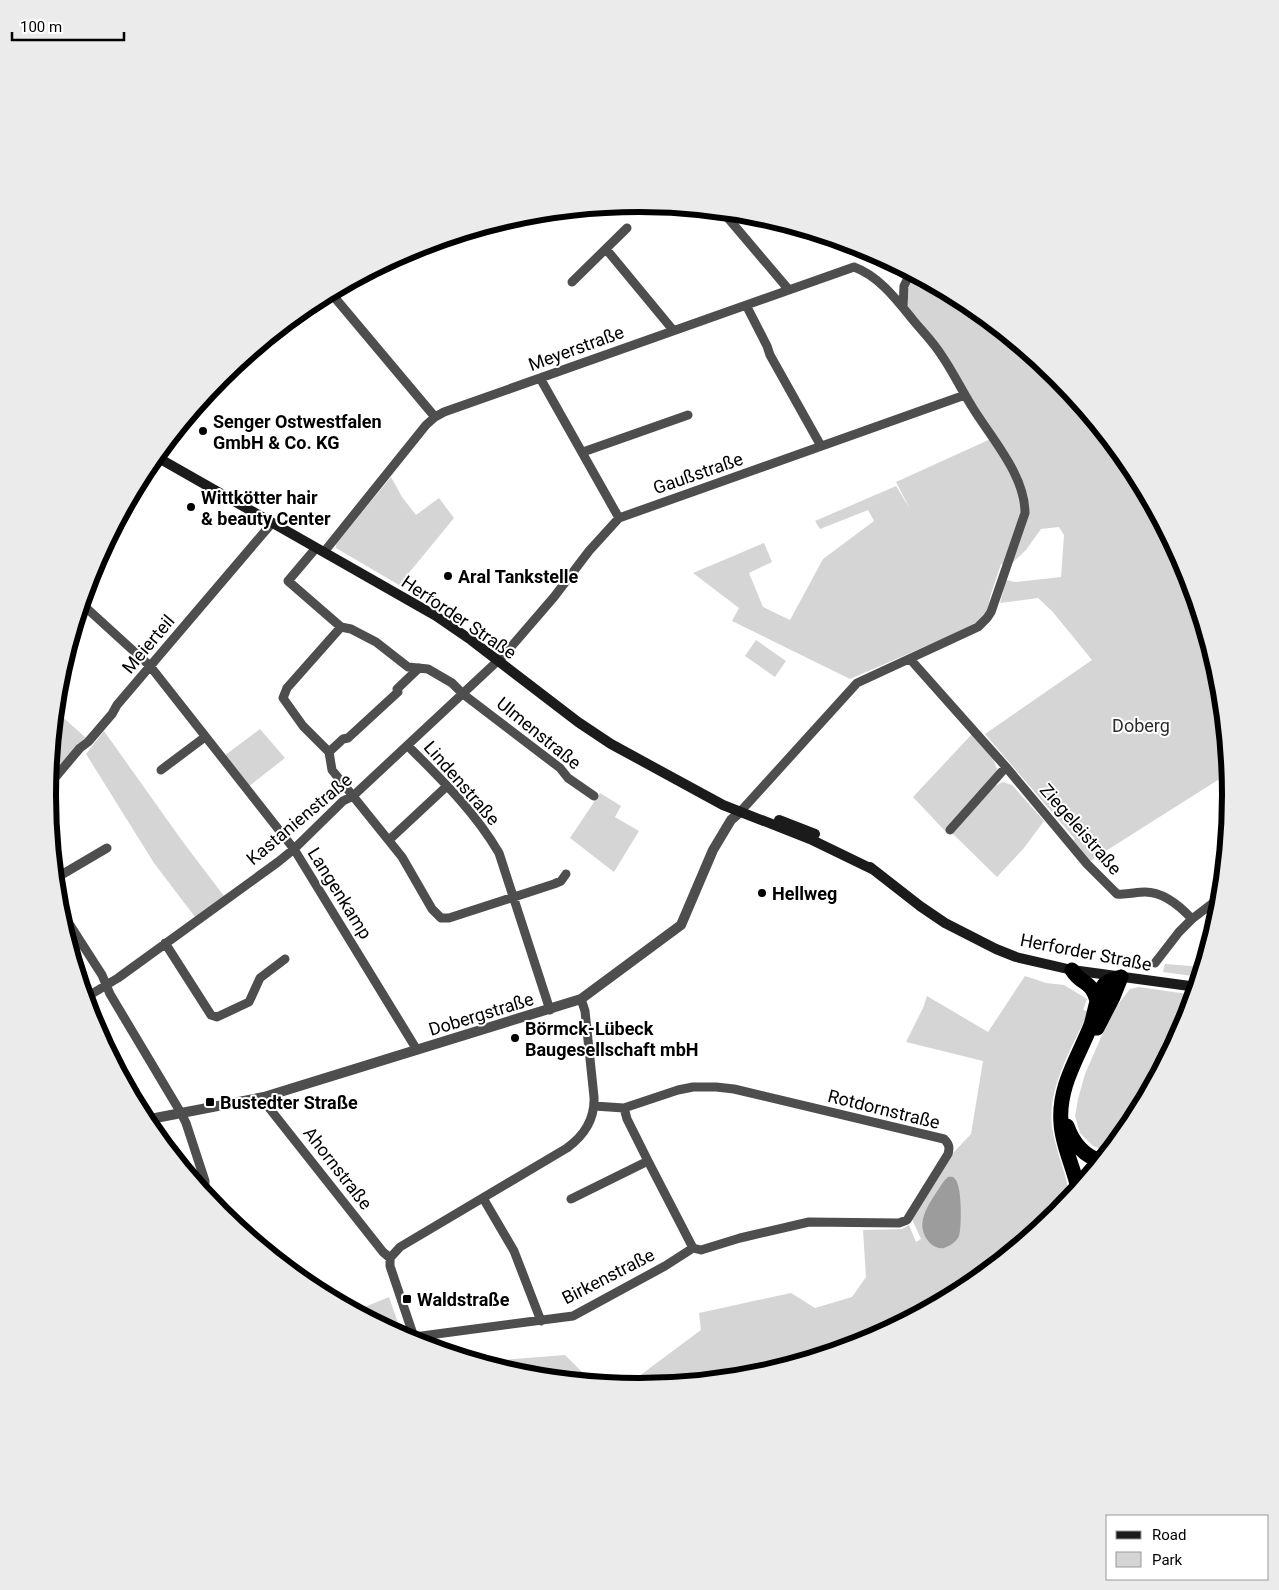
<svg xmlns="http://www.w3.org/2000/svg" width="1279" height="1590" font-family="Roboto,sans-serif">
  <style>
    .green { fill: #d5d5d5 }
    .water { fill: #9c9c9c }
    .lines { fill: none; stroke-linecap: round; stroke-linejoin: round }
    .minor { stroke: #4e4e4e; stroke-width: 9 }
    .tertiary { stroke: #4e4e4e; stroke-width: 10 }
    .secondary { stroke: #1b1b1b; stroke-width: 10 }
    .motorway { stroke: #000; stroke-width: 15 }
    .poi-dot { fill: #000; stroke: #fff; stroke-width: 2 }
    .labels { text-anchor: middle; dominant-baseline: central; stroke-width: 4; stroke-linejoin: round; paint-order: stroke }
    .street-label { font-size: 18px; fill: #000; stroke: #fff }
    .poi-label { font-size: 18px; font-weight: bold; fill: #000; stroke: #fff; text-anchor: start }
    .park-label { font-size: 18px; fill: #2c2c2c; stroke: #fff }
    .rim { fill: none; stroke: #000; stroke-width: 6 }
  </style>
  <rect width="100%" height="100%" fill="#fff"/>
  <path class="green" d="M916,275l53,28 89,74 74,89 55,103 33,111 9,93 -139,88 -17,-21 2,-1 -90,-105 107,-74 -40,-49 -14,-13 -38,5 6,-23 9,2 46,-5 3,-42 -5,-8 -18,2 -15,21 -16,15 -9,-1 -11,33 -3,16 -10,11 -127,55 -118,-58 7,-13 -46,-35 71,-30 8,19 -23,11 14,34 27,13 33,-61 51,-38 -6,-11 -48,19 -5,-8 81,-35 14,23 -14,-27 99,-45 -88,-132 2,-18z
    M391,477l11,20 14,18 23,-17 15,20 -55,67 -63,-37v-4z
    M756,640l30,21 -11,16 -30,-21z
    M56,711l30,27 -24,28 -11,-11z
    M260,729l25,29 -37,29 -24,-31z
    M104,731l79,111 41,54 -29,21 -41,-54 -68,-109z
    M972,734l21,25 5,12 -52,61 -33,-35z
    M1003,782l9,3 32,36 -20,27 -27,29 -45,-44 43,-47z
    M600,793l21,13 -6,11 24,14 -25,41 -44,-34z
    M1165,964l38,3 -3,10 -37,-5z
    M1025,976l21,7 18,2 23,14 -4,11 6,1c-16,35 -42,76 -37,116 4,25 15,47 18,72l-12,15 -90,73 -102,55 -111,34 -116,11 -115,-11 -46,-14 87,-7 23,23 39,7 74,-55 -2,-17 92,-20 24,15 37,-11 14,-20 -3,-47 39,-1 7,-4 7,17 5,-3 -9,-20 41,-66 18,-19 12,-73 -77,-19 17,-34 4,-12 61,36z
    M1139,987l55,8 -8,27 -54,102 -23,28 -16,-6 -13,-13 -5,-17 3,-17 7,-25 27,-62 18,-23z
    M389,1297l14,40 -48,-26z"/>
  <path class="water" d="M948,1177c3,0 5,-1 7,2 7,6 7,48 4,57 -2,5 -9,10 -15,12 -5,1 -10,-1 -14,-5 -19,-20 2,-43 14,-62z"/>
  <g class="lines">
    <path class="minor" d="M722,211l67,79
      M606,249l67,81
      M572,282l55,-54
      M330,292l105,125
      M746,305l21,41 3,9 51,91
      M903,307l1,-21 7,-14
      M540,378l79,140
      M583,452l105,-37
      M316,548l-28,33 53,46
      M324,552l102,-127 9,-8 9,-5 410,-145c25,9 43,33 59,53 10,12 21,23 29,36 11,16 19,33 29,49 19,32 54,69 54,108l-34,99 -4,6 -9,9 -121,56 -117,129
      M82,604l68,62 144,183 123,201
      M910,659l96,108 81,97 30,30c10,1 19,-2 28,-2 18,0 35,14 47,27
      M408,746c33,33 67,66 91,107l51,157
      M329,752l14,-13 5,-1 50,-46 -1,-3 22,-21
      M161,770l44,-33
      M48,786l32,-38 8,-6 24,-28 5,-9 155,-182
      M950,830l56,-63
      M389,840l58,-54
      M566,874l-5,7 -7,3 -105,34h-8l-9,-9 -30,-52 -70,-87 -3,-18 -26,-26 -20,-28 4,-10 54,-61 10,2 25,13 32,25 20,2 24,14 11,11 97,74 8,10 26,18
      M56,878l51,-30
      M59,908l43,67 8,19 71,119 5,10 19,58v7l5,8 3,8
      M165,943l46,72 6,2 32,-15 11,-24 25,-19
      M1155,963l24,-31 13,-13 30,-23
      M85,998l33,-20 160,-116 16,-13 49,-48 10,-5 151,-141 50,-58 35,-46 30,-33 346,-123
      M264,1097l2,7 117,148 7,6
      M594,1106l30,2 54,-18 15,-3h23l18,2 210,50c5,5 6,8 4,15l-41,66 -8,3 -90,-1 -69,16 -39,12 -8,-2 -45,-87 -21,-42 -3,-11
      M483,1198l31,53 27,70
      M571,1199l77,-38
      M414,1337l159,-21 92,-50 28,-18
      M416,1343l-26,-77v-8l10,-11 167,-99c18,-13 28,-29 27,-51l-9,-86 -4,-12"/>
    <path class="tertiary" d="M145,1120l119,-23 317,-98 100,-74 32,-75 18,-30 9,-8"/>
    <path class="secondary" d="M155,456l281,160 35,24 107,82 33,22 112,61 87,34 64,31
      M779,820l36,14
      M870,867l50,39 25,17 51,26 20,8 56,13 125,17"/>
    <path class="motorway" d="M1072,970c10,16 19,9 25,31
      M1097,1028l16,-31 8,-20
      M1067,1126c6,17 17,30 34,35
      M1078,1189c-4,-22 -16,-43 -17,-66 -3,-37 17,-65 30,-98 4,-12 5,-29 13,-40 4,-5 11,-6 17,-8"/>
  </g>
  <g class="poi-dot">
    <circle cx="203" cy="431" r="5"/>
    <circle cx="191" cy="507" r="5"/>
    <circle cx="448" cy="576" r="5"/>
    <circle cx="762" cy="893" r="5"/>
    <circle cx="515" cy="1038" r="5"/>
    <rect x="205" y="1097" width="10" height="10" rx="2.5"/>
    <rect x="402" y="1294" width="10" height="10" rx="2.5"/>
  </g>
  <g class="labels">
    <g class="street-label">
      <text transform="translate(576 348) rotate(-20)">Meyerstraße</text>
      <text transform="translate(698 473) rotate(-19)">Gaußstraße</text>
      <text transform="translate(459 617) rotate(34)">Herforder Straße</text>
      <text transform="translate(148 644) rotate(-50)">Meierteil</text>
      <text transform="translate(539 733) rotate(39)">Ulmenstraße</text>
      <text transform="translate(462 783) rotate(49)">Lindenstraße</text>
      <text transform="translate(299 819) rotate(-40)">Kastanienstraße</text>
      <text transform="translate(1081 829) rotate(49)">Ziegeleistraße</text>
      <text transform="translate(340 893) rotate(58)">Langenkamp</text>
      <text transform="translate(1086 952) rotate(11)">Herforder Straße</text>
      <text transform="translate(481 1014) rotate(-17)">Dobergstraße</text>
      <text transform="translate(884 1109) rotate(14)">Rotdornstraße</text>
      <text transform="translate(338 1168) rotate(52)">Ahornstraße</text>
      <text transform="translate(608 1276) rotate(-27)">Birkenstraße</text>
    </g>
    <g class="poi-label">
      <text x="213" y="421">Senger Ostwestfalen<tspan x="213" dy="21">GmbH &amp; Co. KG</tspan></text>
      <text x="201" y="497">Wittkötter hair<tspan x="201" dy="21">&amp; beauty Center</tspan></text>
      <text x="458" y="576">Aral Tankstelle</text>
      <text x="772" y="893">Hellweg</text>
      <text x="525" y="1028">Börmck-Lübeck<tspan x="525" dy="21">Baugesellschaft mbH</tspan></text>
      <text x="220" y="1102">Bustedter Straße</text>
      <text x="417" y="1299">Waldstraße</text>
    </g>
    <g class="park-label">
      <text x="1141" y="725">Doberg</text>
    </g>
  </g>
  <path d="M0 0H1279V1590H0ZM56 795a583 583 0 1 1 1166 0a583 583 0 1 1-1166 0Z" fill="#ebebeb" fill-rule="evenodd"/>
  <path class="rim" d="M56 795a583 583 0 1 1 1166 0a583 583 0 1 1-1166 0Z"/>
  <rect x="1106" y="1515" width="162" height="65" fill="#ffffff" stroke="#999999"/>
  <rect x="1116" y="1531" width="25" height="8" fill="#1b1b1b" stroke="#999999"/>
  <text x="1152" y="1540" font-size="15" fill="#000000">Road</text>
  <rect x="1116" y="1552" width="25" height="15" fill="#d5d5d5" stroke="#999999"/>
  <text x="1152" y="1565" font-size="15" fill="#000000">Park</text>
  <path d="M12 32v8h112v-8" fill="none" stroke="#000000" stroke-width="2.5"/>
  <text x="20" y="32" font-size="15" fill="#000000" stroke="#ffffff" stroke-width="4" paint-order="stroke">100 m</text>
</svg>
